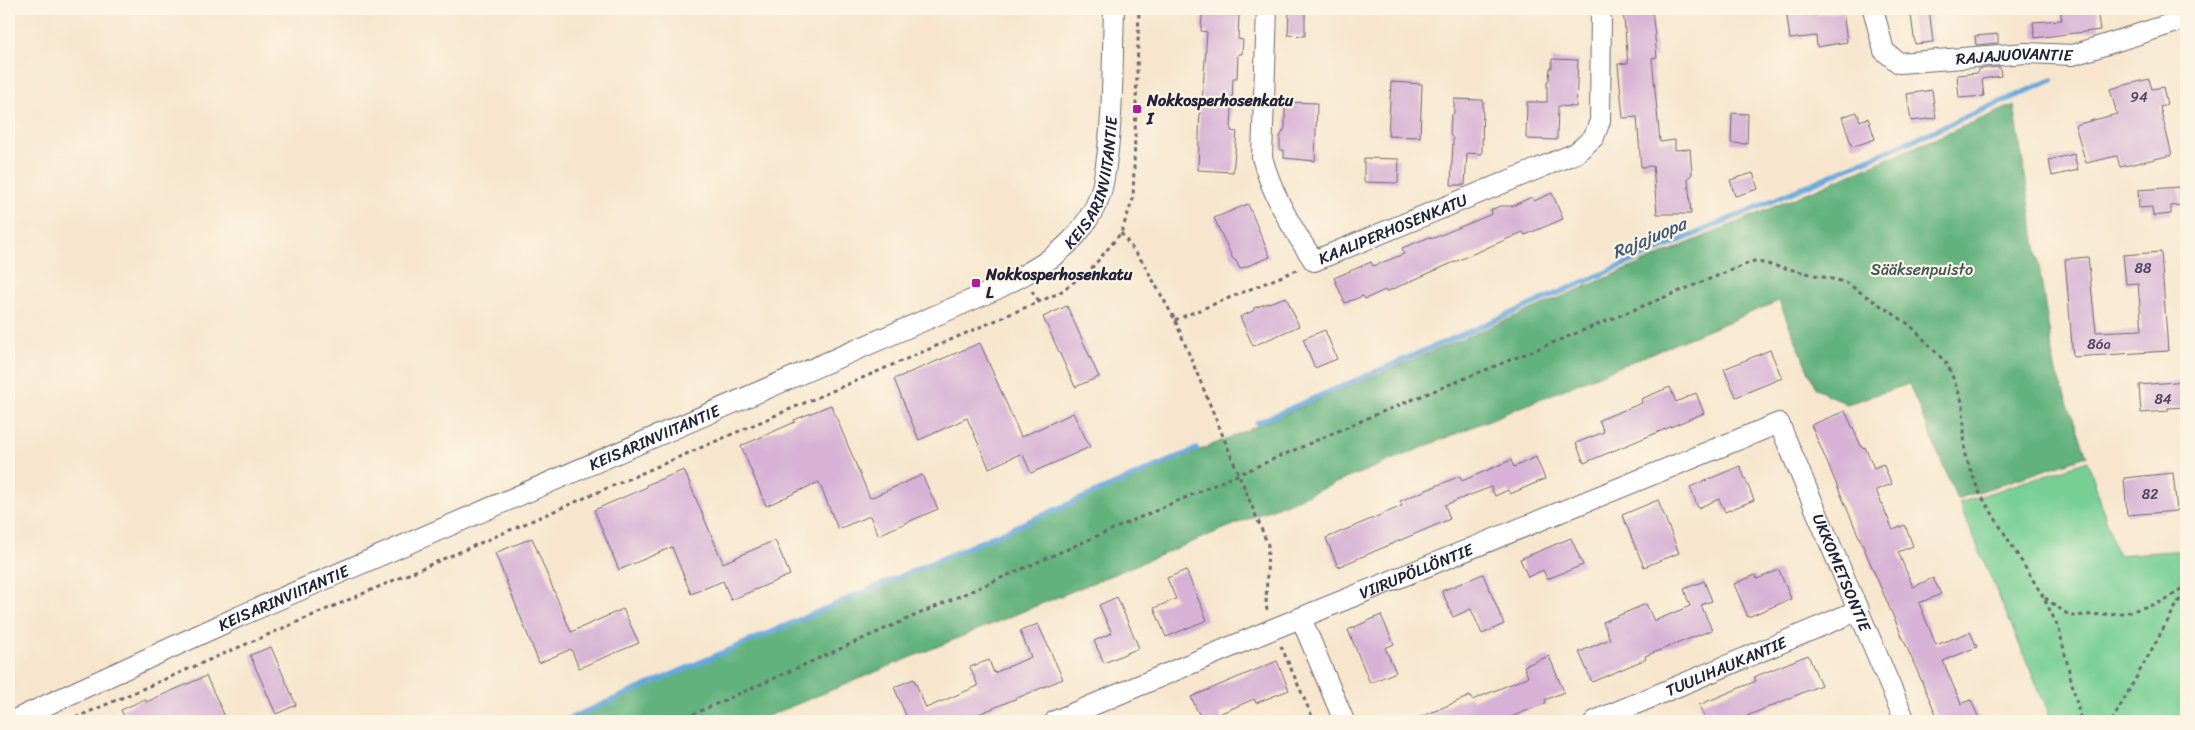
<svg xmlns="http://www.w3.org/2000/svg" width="2195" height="730" font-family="Sriracha,sans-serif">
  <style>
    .green { fill: #78cf94; stroke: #4d7868 }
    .forest { fill: #62b27e; stroke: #426a5c }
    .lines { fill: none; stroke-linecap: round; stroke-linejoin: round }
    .stream { stroke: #65a8da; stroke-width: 5.5 }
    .building { fill: #d7b2d6 }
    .street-casing { stroke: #6d676e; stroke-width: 22 }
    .path { stroke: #6d676e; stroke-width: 3; stroke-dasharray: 4 4; stroke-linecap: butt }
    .street { stroke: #fff; stroke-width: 20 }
    .poi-dot { fill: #b5179e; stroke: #fcf5e5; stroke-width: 2 }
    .labels { text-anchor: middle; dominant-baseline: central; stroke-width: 4.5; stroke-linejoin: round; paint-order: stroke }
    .number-label { font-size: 14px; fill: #4f4662 }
    .street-label { font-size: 16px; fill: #22223b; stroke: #fcf5e5 }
    .poi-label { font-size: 16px; font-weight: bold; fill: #22223b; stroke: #fcf5e5; text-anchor: start }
    .park-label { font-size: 16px; fill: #3c5656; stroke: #fcf5e5 }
    .water-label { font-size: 18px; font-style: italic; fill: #3d587b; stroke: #fcf5e5 }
  </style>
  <rect width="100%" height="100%" fill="#fcf5e5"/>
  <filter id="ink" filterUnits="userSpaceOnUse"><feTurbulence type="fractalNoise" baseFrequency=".02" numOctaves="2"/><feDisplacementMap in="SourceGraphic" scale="10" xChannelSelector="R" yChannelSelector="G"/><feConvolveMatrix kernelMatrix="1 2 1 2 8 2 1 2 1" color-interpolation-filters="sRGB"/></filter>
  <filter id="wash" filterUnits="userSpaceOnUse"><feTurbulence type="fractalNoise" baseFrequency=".0096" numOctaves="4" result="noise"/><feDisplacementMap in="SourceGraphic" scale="20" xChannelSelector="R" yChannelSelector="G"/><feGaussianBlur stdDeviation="1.12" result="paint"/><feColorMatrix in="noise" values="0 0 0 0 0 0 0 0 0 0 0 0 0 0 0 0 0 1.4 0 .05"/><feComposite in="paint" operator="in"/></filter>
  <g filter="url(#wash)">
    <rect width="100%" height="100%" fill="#f7e6cd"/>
    <path class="green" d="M2088,461l29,94 69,-5v171h-134l-93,-218z"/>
    <path class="forest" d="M2014,105l41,264 32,87 -130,43 -48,-115 -62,20 -31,-15 -37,-88 -1023,420h-195z"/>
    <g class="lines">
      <path class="stream" d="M1257,423l795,-343
        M564,721l633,-272"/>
    </g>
    <g id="blocks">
      <path class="building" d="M1289,9h16v27l-17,-1z
        M1617,9h35l5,48 -5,1 8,84 15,-2v10l15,-1 2,25 -4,4 3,36h-34l-4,-48 -12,1 -4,-50 -14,1 -5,-54 10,-1 -4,-44z
        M1786,9h29l1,6 27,-4 4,31 -30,5 -1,-11 -26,3z
        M1910,9h19l4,33 -18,2z
        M2060,9h37l3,21 -65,8 -2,-16 29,-2z
        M1202,14l37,1 -1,24 5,1 -1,14h-4l-1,24h-4l-2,53 6,1 -4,40 -35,-2 2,-67h2l5,-71 -6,-1z
        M1998,34v9l-22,2 -1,-9z
        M1552,59l26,1 -2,47 -18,-1 -1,34 -29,-1 -2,-1 1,-36h20v-20l2,-3 1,-11h2z
        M2000,67l1,9 -19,3 2,17 -25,2 -2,-23 21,-2v-4z
        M2149,79l3,10 11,-2 4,18 -7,2 12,48 -52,12 -3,-11 -31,7 -11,-38 42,-11 -7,-25z
        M1391,82l31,2 -2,53 -32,-1z
        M1932,90l4,28 -25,3 -4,-27z
        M1454,99l29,1 -1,54 -15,-1 -2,32h-14l2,-46 -3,-4 1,-19 3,-3z
        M1285,102l32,1 -2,58 -31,-3v-8h-4v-13l5,-9z
        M1857,112l3,9 8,-3 7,21 -23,8 -10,-30z
        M1732,113l16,1 -1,30 -16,-1z
        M2074,154l4,16 -26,6 -3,-16z
        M1364,158l35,1 -1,24 -34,-1z
        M1753,173l5,16 -23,7 -5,-16z
        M2179,187l2,18 -10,1v8l-18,2 -1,-9 -13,1 -1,-18z
        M1552,193l11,26 -38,16 -2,-3 -137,60 -1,-2 -20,9 -2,-3 -18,7 -11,-25 37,-16 2,4 31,-12 -2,-6 28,-11 1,2 61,-25 -1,-4 9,-4h12l20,-9 2,4z
        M1248,204l22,53 -30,12 -4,-8 -3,-2 -19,-41z
        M2161,252l7,99 -95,6 -8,-98 23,-2 8,75 46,-2 -4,-47 -12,1 -3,-29z
        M1286,297l13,29 -46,20 -13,-29 13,-6 1,-3z
        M1067,306l32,71 -24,10 -32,-70z
        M1325,330l12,29 -22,9 -12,-29z
        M980,343l41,94 52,-24 17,34 -59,26 -9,-20 -33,15 -22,-50 -48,22 -25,-61z
        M1770,350l12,28 -46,19 -12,-28z
        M2186,381v26l-18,1v3l-27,2 -2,-28z
        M1670,387l6,15 20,-9 8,20 -120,50 -8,-20 28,-11 -5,-12 43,-17 -1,-4z
        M831,405l39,93 52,-23 16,34 -60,26 -8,-19 -32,13 -19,-47 -53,24 -25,-60 54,-24 -1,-2z
        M1845,411l17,37 3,-1 9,21 9,-4 9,20 -16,6 17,40 12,-5 8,21 -15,6 15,35 20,-9 8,16 -22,9 17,42 34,-13 7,15 -34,14 18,43 10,-4 9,21h-41l-58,-133 -70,-163z
        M1536,457l9,22 -35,15 -2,-4 -13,6 -4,-9 -46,18 5,14 -112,48 -12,-29 76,-32 -2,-5 60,-25 2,5 49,-21 3,7z
        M1740,466l14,34 -29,12 -6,-13 -21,9 -8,-21z
        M684,470l39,93 52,-23 15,35 -59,25 -8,-19 -32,13 -19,-47 -53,23 -25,-60 53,-23 -1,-2z
        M2173,473l4,38 -50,4 -3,-37z
        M1658,500l21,53 -35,14 -22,-52z
        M532,538l39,94 52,-23 16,34 -60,25 -8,-19 -32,14 -44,-110z
        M1571,538l12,27 -36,14 -4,-9 -15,7 -8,-18z
        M1186,570l21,50 -41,17 -12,-29 22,-9 -9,-21z
        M1779,570l12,29 -43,18 -14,-33 21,-9 2,4z
        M1483,574l21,50 -22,10 -11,-25 -18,8 -11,-26z
        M1704,581l8,20 -11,4 11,25 -67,26 1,3 -54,23 -13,-30 31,-13 -7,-17 43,-18 8,17 36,-15 -6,-17z
        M1117,597l22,51 -35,15 -10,-22 18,-8 -13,-28z
        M1381,615l13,29 -9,4 11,24 -26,11 -22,-53z
        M1038,624l25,55 -101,42h-67l11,-5 -12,-29 20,-8 12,29 52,-22 -8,-19 19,-7 5,13 37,-16 -11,-26z
        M271,647l25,58 -20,9 -26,-59z
        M1808,655l13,30 -74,31 2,5h-43l-7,-16 57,-24 -2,-4z
        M1549,656l15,36 -19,8 1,3 -45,18h-90l59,-25 2,4 56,-23 -4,-11z
        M1277,661l12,29 -33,13 -2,-4 -35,15 3,7h-20l-11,-24z
        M206,676l21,45h-101l-5,-11 24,-11 1,3z"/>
    </g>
  </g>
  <g filter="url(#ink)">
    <use href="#blocks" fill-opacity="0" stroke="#6d676e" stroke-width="1"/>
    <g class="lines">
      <defs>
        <g id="street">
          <path id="s1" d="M1267,9l-5,148c10,38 30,72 52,104l262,-108 18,-16 6,-16 1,-112"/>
          <path id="s2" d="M1873,9l11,42 15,12 127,-10 47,2 113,-36"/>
          <path d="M1301,618l43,103"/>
          <path id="s3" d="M12,721l228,-105 757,-327c29,-15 60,-30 81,-56 11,-14 22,-32 25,-50 11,-57 9,-117 11,-174"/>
          <path id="s4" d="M1055,721l218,-92 506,-206 126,298"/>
          <path id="s5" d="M1595,721l264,-111"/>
        </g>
      </defs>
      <use href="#street" class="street-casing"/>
      <path class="path" d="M2184,39l2,22
        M1121,233l23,31 31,56 93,225 -2,60 1,5
        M1032,291l7,10
        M1175,320l122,-50
        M2045,598l25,18 55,-3 40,-12 21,-16
        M1281,646l33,75
        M68,721l991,-428 32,-24 30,-36 12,-34 6,-190
        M678,721l227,-101 472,-206 377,-153 91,21 65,43 38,40 15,39 2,51 14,37 65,106 15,31 22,92
        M2112,721l74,-133"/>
      <use href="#street" class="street"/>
    </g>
  </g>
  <g class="poi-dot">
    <rect x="1132" y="104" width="10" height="10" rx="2.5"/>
    <rect x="971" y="278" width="10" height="10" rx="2.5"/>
  </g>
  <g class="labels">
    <g class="number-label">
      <text x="2139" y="97">94</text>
      <text x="2143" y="268">88</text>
      <text x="2099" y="344">86a</text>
      <text x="2163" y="399">84</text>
      <text x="2150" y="494">82</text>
    </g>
    <g class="street-label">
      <text stroke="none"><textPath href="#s2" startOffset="178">RAJAJUOVANTIE</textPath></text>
      <text stroke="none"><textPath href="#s3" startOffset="1228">KEISARINVIITANTIE</textPath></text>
      <text stroke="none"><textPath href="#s1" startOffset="350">KAALIPERHOSENKATU</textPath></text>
      <text stroke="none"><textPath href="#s3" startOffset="702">KEISARINVIITANTIE</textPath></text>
      <text stroke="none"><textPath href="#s4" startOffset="391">VIIRUPÖLLÖNTIE</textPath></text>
      <text stroke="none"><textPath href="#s4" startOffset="945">UKKOMETSONTIE</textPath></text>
      <text stroke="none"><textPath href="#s3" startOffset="298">KEISARINVIITANTIE</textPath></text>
      <text stroke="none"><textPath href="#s5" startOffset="142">TUULIHAUKANTIE</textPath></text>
    </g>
    <g class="poi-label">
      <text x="1147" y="100">Nokkosperhosenkatu<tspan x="1147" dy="18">I</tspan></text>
      <text x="986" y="274">Nokkosperhosenkatu<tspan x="986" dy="18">L</tspan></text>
    </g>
    <g class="park-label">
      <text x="1922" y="269">Sääksenpuisto</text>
    </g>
    <g class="water-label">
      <text transform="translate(1649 238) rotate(-23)">Rajajuopa</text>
    </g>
  </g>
  <rect width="2195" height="730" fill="none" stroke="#fcf5e5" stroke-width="30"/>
</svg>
